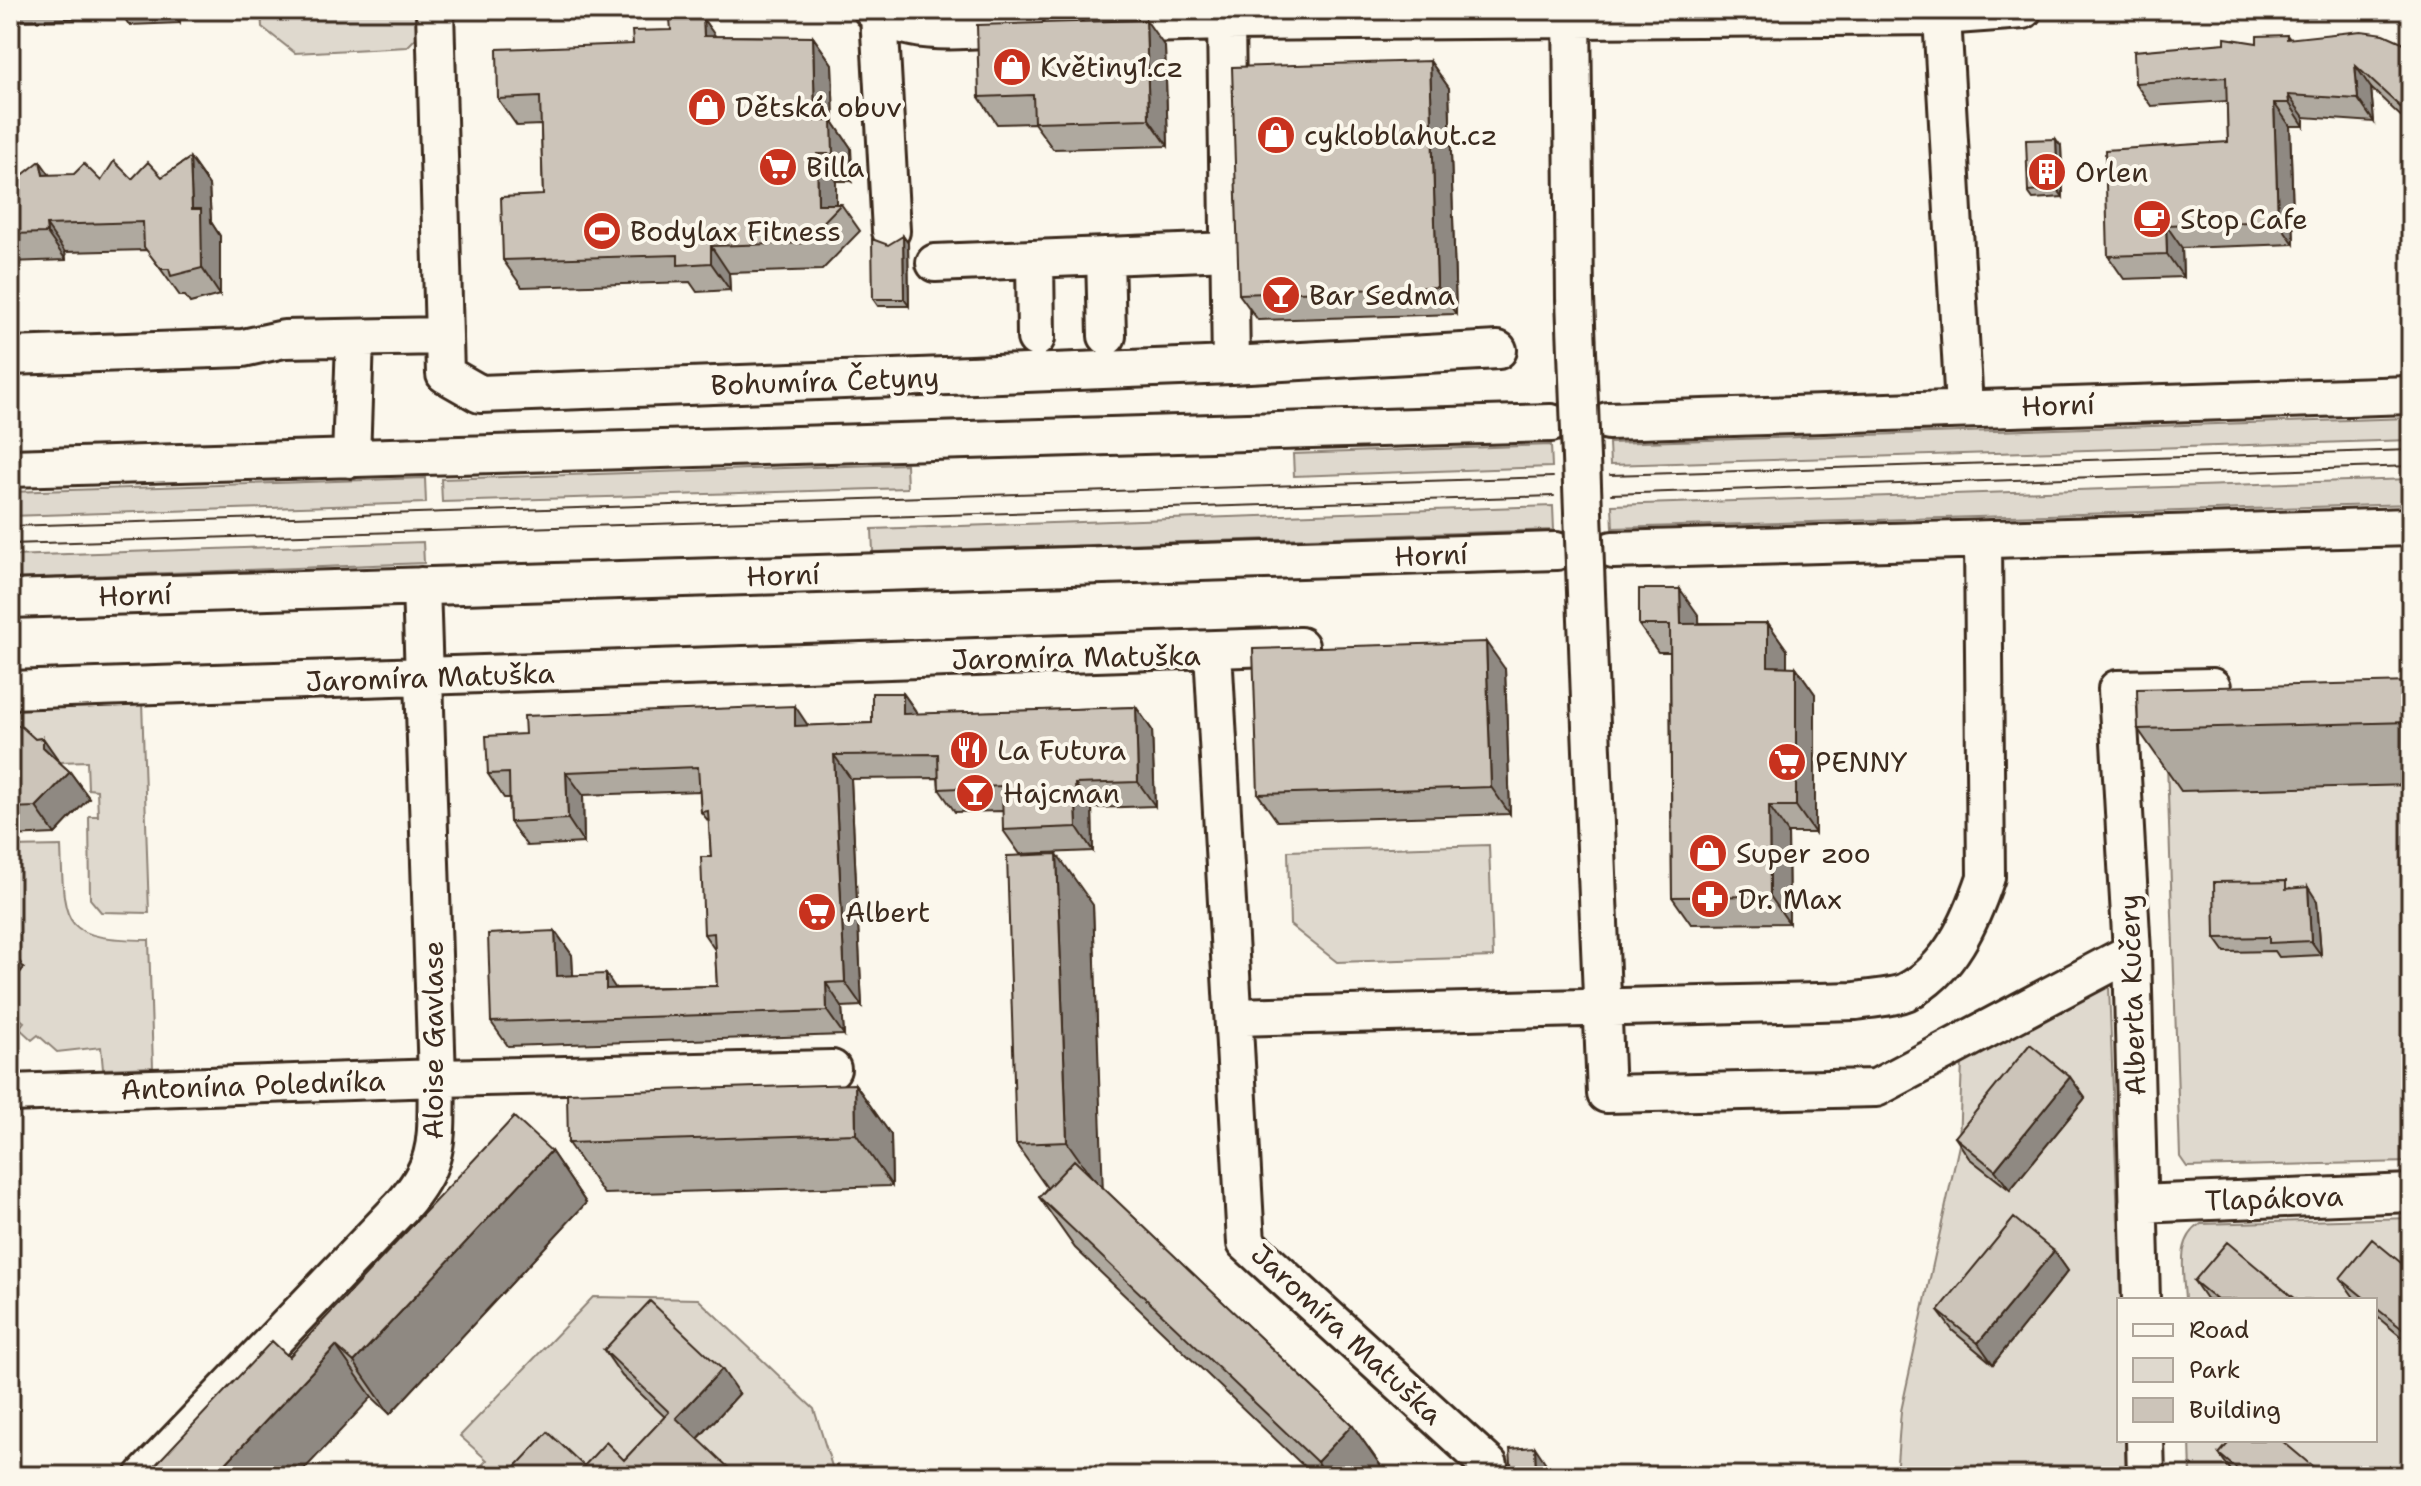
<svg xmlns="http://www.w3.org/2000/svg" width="2421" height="1486" font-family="'Shantell Sans',sans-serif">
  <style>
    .green { fill: #dfd9ce; stroke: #8d8276; stroke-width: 2 }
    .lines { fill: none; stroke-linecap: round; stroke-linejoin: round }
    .street-casing { stroke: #3b2a1e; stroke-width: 42 }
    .street { stroke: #fbf7ec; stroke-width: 36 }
    .tram { stroke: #3b2a1e; stroke-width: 2 }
    .street-bridge-casing { stroke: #3b2a1e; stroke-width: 42; stroke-linecap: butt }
    .street-bridge { stroke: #fbf7ec; stroke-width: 36 }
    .wall { fill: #afa99f; stroke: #3b2a1e; stroke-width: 2 }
    .shaded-wall { fill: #8f8982; stroke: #3b2a1e; stroke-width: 2 }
    .building { fill: #ccc4b9; stroke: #3b2a1e; stroke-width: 2 }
    .labels { text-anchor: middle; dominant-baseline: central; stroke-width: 8; stroke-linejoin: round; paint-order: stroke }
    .poi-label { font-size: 28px; fill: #3b2a1e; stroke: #fbf7ec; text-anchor: start }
    .street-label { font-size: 28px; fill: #3b2a1e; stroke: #fbf7ec }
  </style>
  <rect width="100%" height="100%" fill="#fbf7ec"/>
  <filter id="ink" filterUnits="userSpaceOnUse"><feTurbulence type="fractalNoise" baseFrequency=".0125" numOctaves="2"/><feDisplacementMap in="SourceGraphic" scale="16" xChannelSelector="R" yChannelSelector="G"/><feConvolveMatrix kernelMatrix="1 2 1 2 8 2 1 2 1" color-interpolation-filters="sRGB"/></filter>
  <g filter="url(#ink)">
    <path class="green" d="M261,10h156v27l-10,10 -112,6 -33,-26z
      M2411,418v22l-801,25 -1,-22z
      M1551,445l1,22 -258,9 -1,-22z
      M906,464l1,24 -465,14 -1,-23z
      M425,478l1,25 -416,13v-24z
      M2411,479v25l-798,24 -1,-23z
      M1553,506l1,24 -681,22 -1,-23z
      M423,542l1,21 -414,16v-23z
      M142,701l7,212 -48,-1 -11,-13 -1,-83h9l-1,-26 -9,-1 -1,-28 -26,1 -1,3 -50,-11v-49z
      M2411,704v458l-224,5 -7,-10 -14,-424z
      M1489,845l4,112 -156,5 -47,-37 -2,-74z
      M61,846c3,82 1,93 88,94l4,127 -50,2 -2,-22 -44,5 -19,-17 -6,5 -13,-12 5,-6 -14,-11v-27l14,-16 -14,-13v-108z
      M2109,986l12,314 -2,140h6l1,36h-230l5,-65 58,-266 3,-85z
      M2411,1218v258h-220l-1,-36h185v-140h-190c-1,-27 -10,-60 16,-76z
      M593,1297l105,2 116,110 21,67h-363l15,-16 -27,-24z"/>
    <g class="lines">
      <defs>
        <path id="street" d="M435,10l10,364 35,20 751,-29 -5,-343 716,-6 81,-6
          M872,10c42,31 104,18 153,17
          M1572,10l3,288
          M879,15l12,216
          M1942,16l22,392
          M1101,25l125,-3
          M1105,256l2,80
          M1035,259l1,79
          M935,263l294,-12
          M10,356l233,-8 41,-9 160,-3
          M1231,365l267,-15
          M1608,421l803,-26
          M351,459l4,-120
          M10,468l1541,-45
          M1613,550l798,-23
          M10,599l1546,-48
          M1213,651l33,592 243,222v11
          M10,690l1290,-44
          M1591,726l15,368 270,-6 256,-136
          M1236,1017l620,-16c15,-3 36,-3 50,-9 44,-22 65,-71 80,-115l-3,-336
          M10,1093l427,-15 395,-9
          M2138,1204l273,-11
          M2141,1300l-9,-348 -15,-263 95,-2
          M2145,1440l1,36
          M144,1476l258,-270c41,-47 33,-69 35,-128l-16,-492"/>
      </defs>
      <use href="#street" class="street-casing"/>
      <use href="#street" class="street"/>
      <path class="tram" d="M1610,475l801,-25
        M1611,494l800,-28
        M10,526l1543,-49
        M10,544l1544,-48"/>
      <defs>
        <path id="street-bridge" d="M1575,298l16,428"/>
      </defs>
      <use href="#street-bridge" class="street-bridge-casing"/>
      <use href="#street-bridge" class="street-bridge"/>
    </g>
    <path class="wall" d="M10,10h170v13l-51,2 -5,-8 -114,4z
      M703,19l12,17 98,1 19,27 2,59 17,25 1,33h-16v23h5l19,27 -38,39 -93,3 1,17 -33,2 -7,-10 -168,5 -19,-27 40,-65 -2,-70 -24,1 -19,-27 135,-55z
      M2287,35l3,4 121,7v80l-40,-38 3,34 -70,-5v9h-14l4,118 -112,4 1,29 -59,2 -16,-23 120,-114 -1,-41 -76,5 -16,-23z
      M1165,47l3,99 -115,3 -19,-26 -37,1 -18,-27z
      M1430,61l19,27 7,226 -198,6 -19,-26z
      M2061,146l2,51 -30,2 -5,-7z
      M190,158l19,27 2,37 9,14v59l-30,8 -5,-7h-5l-33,-46 -82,2 1,8 -56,2v-85l40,-2 51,6 61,-4z
      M903,236l5,7 1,63h-31l-5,-7z
      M1699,616v7h69l19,27v17h9l19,27v139h-27l1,90 -98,1 -19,-27 -2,-245h-12l-19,-27z
      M1505,669l5,145 -233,7 -19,-27z
      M2411,682v103l-230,6 -43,-62z
      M903,693l15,21 218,-7 16,23 3,76 -63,2 1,43 -73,3 -17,-24v-19l-48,1 -16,-23 -1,-11 -87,1 11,227 -20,1 2,28 -336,11 -17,-24 64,-91 17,24 1,20 43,13 101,-2 -2,-36 -11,-16 7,-77 -2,-35 -8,-10 -1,-21 -117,4 1,48 -57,3 -17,-24 -1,-24h-5l-16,-24 320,-48 64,-3z
      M10,722l25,17 8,-1 16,24 11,10 19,26 -34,36 -45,2z
      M2290,888l27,13 4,54 -42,2 -4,-6 -50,1 -10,-14z
      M1093,905l9,282 250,238 36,51h-74l-239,-228 -36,-51 8,-9 -31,-44z
      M2070,1077l15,21 -75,92 -41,-32 -14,-21z
      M855,1084l36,51 1,51 -288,8 -36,-51z
      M551,1151l35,52 -196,211 -18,-17 -83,-40z
      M2054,1251l14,20 -75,93 -40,-33 -15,-20z
      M2411,1271v74l-36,-30v-15h-19l-16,-22z
      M2194,1281l102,19h-89z
      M10,1282l6,9 -6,7z
      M604,1350l135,44 -41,45 37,37 -151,-10 40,-6 41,-43 -43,-41z
      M2219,1454l105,22h-89z"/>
    <path class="shaded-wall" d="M171,10h9v13z
      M703,19l19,26 -18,-9z
      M1146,20l19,27 3,99 -19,-27z
      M813,37l19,27 2,59 17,25 1,33 -19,-27 -18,-33z
      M1430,61l19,27 7,226 -19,-27z
      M2355,65l16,23 3,34 -16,-23z
      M2288,95l16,22v9l-15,-23z
      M2274,103l16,23 4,118 -16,-23z
      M2056,139l5,7 2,51 -5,-7z
      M817,154l19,27v28l-18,-5z
      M190,158l19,27 2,37 9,14v59l-18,-27 -10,-59z
      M40,161l19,27 -16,-13z
      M46,225l19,27 1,8 -19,-27z
      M2166,225l16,23 1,29 -16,-23z
      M903,236l5,7 1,63 -5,-7z
      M711,246l18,27 1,17 -19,-27z
      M1680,589l19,27 1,35 -19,-27z
      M1768,623l19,27v43l-19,-27z
      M1486,642l19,27 5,145 -19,-27z
      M1796,667l19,27v139l-19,-27z
      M903,693l16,23 -16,-2z
      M795,706l16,24 -16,-4z
      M1136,707l16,23 3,76 -17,-24z
      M43,738l19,27 -19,-18z
      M834,755l17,24 11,227 -17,-24z
      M70,772l19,26 -34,36 -19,-27z
      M566,772l17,23 1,48 -16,-24z
      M1075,784l17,24 1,43 -16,-24z
      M1769,806l19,27 1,90 -19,-27z
      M1057,854l36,51 10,288 -36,-51z
      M2308,887l9,14 4,54 -10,-14z
      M555,931l17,24 2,45 -17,-24z
      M10,948l14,20 -14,16z
      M606,974l16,24 -16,-9z
      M826,983l16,24 2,28 -17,-24z
      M2070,1077l15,21 -75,92 -15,-20z
      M855,1084l36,51 1,51 -36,-52z
      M551,1151l35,52 -196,211 -36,-52z
      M2054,1251l14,20 -75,93 -15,-21z
      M336,1346l36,51 -74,79h-84z
      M722,1369l17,25 -45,49 -18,-25z
      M1352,1425l36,51h-61l-10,-14z
      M1535,1447l14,21 1,8h-14z
      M730,1469l5,7h-12z"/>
    <path class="building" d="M670,19h33l1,17 109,1 2,84h17l1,33h-16l1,50h23l-38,39 -92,3v17l-33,2v-10l-175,5 -2,-63 42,-2 -3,-98 -42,2 -1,-50 136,-5 -1,-13 39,-1z
      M1146,20l3,99 -115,3 -1,-27 -54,2 -2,-72z
      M2361,31l23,3 27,12v71l-56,-52 3,34 -70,-4 1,8h-15l4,118 -112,4 1,29 -59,2 -3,-106 123,-8 -2,-65 -91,6 -1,-32 91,-8v-5l32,5v-7l30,-1v4z
      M1430,61l7,226 -198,7 -7,-227z
      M2056,139l2,51 -30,2 -2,-52z
      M190,158l2,51h9l1,59 -31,8 -2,-7h-8l-17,-22 -1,-25 -97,3 1,8 -37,1v-57h10l20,-16 3,14 31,-1 10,-10 17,17 13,-20 18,18 16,-17 14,15z
      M903,236l1,63h-31l-1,-60 16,6z
      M1639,589h41l1,35 87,-1v43l28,1v139h-27l1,90 -98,1 -2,-272h-31z
      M1486,642l5,145 -233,7 -5,-145z
      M2411,682v40l-273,7 -1,-40z
      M872,693h31v21l233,-7 2,75 -63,2 2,43 -74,3 -1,-44 -63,3 -1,-35 -104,1 11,227 -19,1 1,28 -336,11 -3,-88 67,-3 2,45 49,-2v15l111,-3 -3,-53 -10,1 -3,-77h10l-3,-46 -7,1 -3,-45 -132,5 2,47 -58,3 -1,-49 -21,1 -2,-38 39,-2 -1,-18 271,-10v20l77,-3z
      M10,722l12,5 13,12 8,-1v9l27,25 -34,35 -26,1z
      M1057,854l10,288 -51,2 -9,-288z
      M2286,881v8l22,-2 3,54 -42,2v-6l-54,1 -1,-56z
      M2030,1044l40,33 -75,93 -40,-33z
      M855,1084l1,50 -288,9 -1,-50z
      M514,1117l37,34 -197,211 -18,-16 -122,130h-69l127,-135 17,16z
      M1074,1160l278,265 -35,37 -278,-265z
      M2014,1218l40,33 -76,92 -40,-32z
      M2372,1239l39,32v65l-36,-29v-7h-8l-27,-22z
      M2227,1242l69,58h-79l-23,-19z
      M650,1301l72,68 -46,49 54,51 -7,7h-216l41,-44 36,34 22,-24 18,18 45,-48 -65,-62z
      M2231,1440h50l43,36h-79l-26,-22z
      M1535,1447l1,29h-24l-2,-27z"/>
  </g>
  <defs>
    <symbol id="shop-disc" viewBox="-11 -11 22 22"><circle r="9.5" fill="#c8321e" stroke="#fbf7ec"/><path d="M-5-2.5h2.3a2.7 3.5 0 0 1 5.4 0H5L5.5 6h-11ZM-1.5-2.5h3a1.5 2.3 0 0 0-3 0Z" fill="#fff"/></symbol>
    <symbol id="supermarket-disc" viewBox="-11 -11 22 22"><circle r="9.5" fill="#c8321e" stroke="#fbf7ec"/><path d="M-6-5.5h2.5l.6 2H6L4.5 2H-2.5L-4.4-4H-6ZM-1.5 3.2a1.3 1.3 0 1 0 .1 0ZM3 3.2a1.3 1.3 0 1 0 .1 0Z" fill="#fff"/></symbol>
    <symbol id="building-disc" viewBox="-11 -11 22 22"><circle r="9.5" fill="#c8321e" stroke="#fbf7ec"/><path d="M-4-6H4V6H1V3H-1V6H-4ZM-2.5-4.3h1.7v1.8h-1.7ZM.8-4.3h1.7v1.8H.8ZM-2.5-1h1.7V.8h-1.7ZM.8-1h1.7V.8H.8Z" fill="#fff"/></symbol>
    <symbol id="cafe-disc" viewBox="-11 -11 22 22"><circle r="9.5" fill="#c8321e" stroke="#fbf7ec"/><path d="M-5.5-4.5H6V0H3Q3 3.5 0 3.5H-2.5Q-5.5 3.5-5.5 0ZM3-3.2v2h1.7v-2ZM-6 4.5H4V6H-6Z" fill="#fff"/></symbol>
    <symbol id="stadium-disc" viewBox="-11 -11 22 22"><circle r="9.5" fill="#c8321e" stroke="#fbf7ec"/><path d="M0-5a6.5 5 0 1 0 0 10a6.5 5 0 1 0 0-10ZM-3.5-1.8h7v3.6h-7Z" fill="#fff"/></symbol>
    <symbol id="bar-disc" viewBox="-11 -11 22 22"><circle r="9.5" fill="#c8321e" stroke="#fbf7ec"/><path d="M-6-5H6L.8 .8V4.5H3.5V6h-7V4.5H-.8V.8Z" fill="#fff"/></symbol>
    <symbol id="restaurant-disc" viewBox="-11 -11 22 22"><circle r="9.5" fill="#c8321e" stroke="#fbf7ec"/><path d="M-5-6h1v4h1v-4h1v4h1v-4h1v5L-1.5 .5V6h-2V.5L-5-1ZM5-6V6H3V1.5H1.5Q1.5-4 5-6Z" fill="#fff"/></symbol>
    <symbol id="pharmacy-disc" viewBox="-11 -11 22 22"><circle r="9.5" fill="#c8321e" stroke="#fbf7ec"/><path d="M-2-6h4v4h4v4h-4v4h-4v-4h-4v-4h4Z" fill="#fff"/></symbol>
  </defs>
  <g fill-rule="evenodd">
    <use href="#shop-disc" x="990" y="45" width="44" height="44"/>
    <use href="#shop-disc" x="685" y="85" width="44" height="44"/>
    <use href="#shop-disc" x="1254" y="113" width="44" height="44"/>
    <use href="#supermarket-disc" x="756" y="145" width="44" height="44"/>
    <use href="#building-disc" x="2025" y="150" width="44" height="44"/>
    <use href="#cafe-disc" x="2130" y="197" width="44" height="44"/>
    <use href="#stadium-disc" x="580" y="209" width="44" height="44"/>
    <use href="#bar-disc" x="1259" y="273" width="44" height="44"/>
    <use href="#restaurant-disc" x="947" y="728" width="44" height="44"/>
    <use href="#supermarket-disc" x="1765" y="740" width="44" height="44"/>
    <use href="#bar-disc" x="953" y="771" width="44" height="44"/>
    <use href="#shop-disc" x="1686" y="831" width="44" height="44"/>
    <use href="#pharmacy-disc" x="1688" y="877" width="44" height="44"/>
    <use href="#supermarket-disc" x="795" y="890" width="44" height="44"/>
  </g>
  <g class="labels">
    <g class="poi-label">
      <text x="1040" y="67">Květiny1.cz</text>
      <text x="735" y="107">Dětská obuv</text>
      <text x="1304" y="135">cykloblahut.cz</text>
      <text x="806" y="167">Billa</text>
      <text x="2075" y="172">Orlen</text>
      <text x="2180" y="219">Stop Cafe</text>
      <text x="630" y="231">Bodylax Fitness</text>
      <text x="1309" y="295">Bar Sedma</text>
      <text x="997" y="750">La Futura</text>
      <text x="1815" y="762">PENNY</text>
      <text x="1003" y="793">Hajcman</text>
      <text x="1736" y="853">Super zoo</text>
      <text x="1738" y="899">Dr. Max</text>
      <text x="845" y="912">Albert</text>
    </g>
    <g class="street-label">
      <text transform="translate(825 381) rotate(-2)">Bohumíra Četyny</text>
      <text transform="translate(2058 405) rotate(-2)">Horní</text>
      <text transform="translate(1431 555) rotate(-2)">Horní</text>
      <text transform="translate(783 575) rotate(-2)">Horní</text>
      <text transform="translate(135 595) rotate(-2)">Horní</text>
      <text transform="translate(1076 657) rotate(-1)">Jaromíra Matuška</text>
      <text transform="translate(430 677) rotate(-2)">Jaromíra Matuška</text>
      <text transform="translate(2132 995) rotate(-92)">Alberta Kučery</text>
      <text transform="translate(433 1040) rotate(-90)">Aloise Gavlase</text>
      <text transform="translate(253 1085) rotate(-2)">Antonína Poledníka</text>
      <text transform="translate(2274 1198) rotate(-2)">Tlapákova</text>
      <text transform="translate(1347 1334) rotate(43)">Jaromíra Matuška</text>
    </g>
  </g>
  <rect width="2421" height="1486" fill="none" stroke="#fbf7ec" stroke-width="40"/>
  <rect x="20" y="20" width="2381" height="1446" fill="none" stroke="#3b2a1e" stroke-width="3" filter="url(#ink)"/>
  <rect x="2117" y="1298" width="260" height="144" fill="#fbf7ec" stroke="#aea59a" stroke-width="2"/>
  <rect x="2133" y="1324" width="40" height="12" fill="#fbf7ec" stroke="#aea59a" stroke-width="2"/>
  <text x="2189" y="1338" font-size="24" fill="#3b2a1e">Road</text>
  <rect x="2133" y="1358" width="40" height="24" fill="#dfd9ce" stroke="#aea59a" stroke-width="2"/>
  <text x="2189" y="1378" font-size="24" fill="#3b2a1e">Park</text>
  <rect x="2133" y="1398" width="40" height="24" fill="#ccc4b9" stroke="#aea59a" stroke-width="2"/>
  <text x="2189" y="1418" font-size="24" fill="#3b2a1e">Building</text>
</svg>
